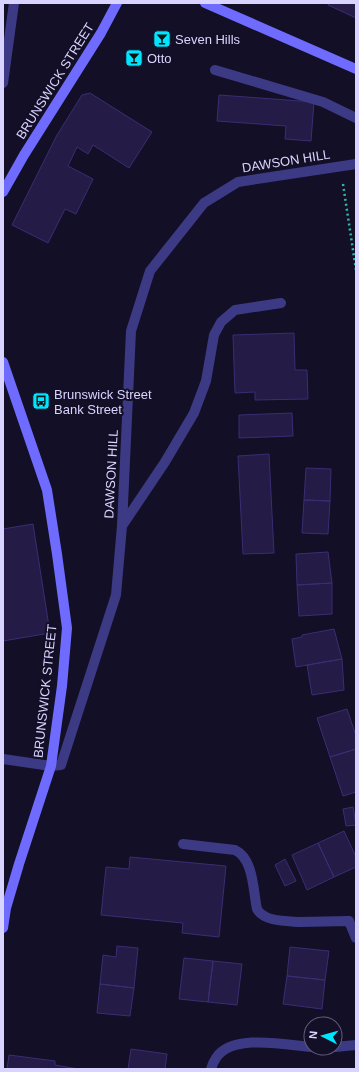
<svg xmlns="http://www.w3.org/2000/svg" width="359" height="1072" font-family="Arial,sans-serif">
  <style>
    .building { fill: #241b47; stroke: #3b2d73 }
    .lines { fill: none; stroke-linecap: round; stroke-linejoin: round }
    .path { stroke: #2fb8b0; stroke-width: 2.5; stroke-dasharray: 2 3; stroke-linecap: butt }
    .service { stroke: #3d3a85; stroke-width: 10 }
    .minor { stroke: #3d3a85; stroke-width: 10 }
    .secondary { stroke: #6f6bff; stroke-width: 10 }
    .labels { text-anchor: middle; dominant-baseline: central; stroke-width: 4; stroke-linejoin: round; paint-order: stroke }
    .poi-label { font-size: 13px; fill: #d9d4ff; stroke: #130f26; text-anchor: start }
    .street-label { font-size: 13px; fill: #d9d4ff; stroke: #130f26 }
  </style>
  <rect width="100%" height="100%" fill="#130f26"/>
  <path class="building" d="M329,3h27v15l-28,-13z
    M90,93l62,39 -23,36 -36,-23 -5,9 -11,-7 -9,19 25,13 -17,35 -11,-5 -17,34 -36,-18 45,-90 25,-40z
    M219,95l95,7 -3,39 -26,-2 1,-13 -69,-5z
    M294,333l1,37h12l1,29 -53,1v-8l-20,1 -2,-58z
    M292,413l1,23 -54,2v-23z
    M269,454l5,99 -31,1 -5,-98z
    M306,468l25,1 -1,32 -26,-1z
    M304,500l26,1 -2,33 -26,-1z
    M33,524l17,109 -47,8v-112z
    M328,552l4,31 -35,2 -1,-31z
    M332,583v31l-33,2 -2,-31z
    M334,629l8,30 -46,8 -4,-28 10,-2v-2z
    M342,659l2,31 -32,5 -5,-30z
    M347,709l9,27v13l-26,8 -13,-39z
    M356,749v43l-13,4 -13,-39z
    M353,807l3,18 -10,1 -3,-17z
    M344,831l12,26v10l-22,10 -16,-34z
    M318,843l16,34 -27,13 -15,-35z
    M130,857l96,9 -7,71 -37,-4 1,-10 -82,-8 5,-48 23,2z
    M285,859l11,22 -11,5 -10,-21z
    M117,946l21,2 -4,40 -34,-4 3,-29 13,2z
    M290,947l39,4 -4,29 -38,-4z
    M184,958l29,3 -5,41 -29,-3z
    M213,961l29,3 -5,41 -29,-3z
    M287,976l38,4 -3,29 -39,-5z
    M100,984l34,4 -4,28 -33,-3z
    M131,1049l36,5 -2,15h-37z
    M9,1055l46,6v4l23,4h-71z"/>
  <g class="lines">
    <path class="path" d="M343,184l13,86"/>
    <path class="service" d="M215,70l108,32 33,16
      M122,526l43,-64 29,-49 12,-32 8,-46 7,-13 14,-12 46,-7
      M3,759l48,7 10,-1 55,-170 6,-69 9,-195 19,-60 54,-68 34,-21 118,-18
      M183,844l52,6c19,9 18,41 22,59 7,13 30,12 43,13"/>
    <path class="minor" d="M3,83l11,-80
      M300,922l49,-1 7,17
      M335,1047l21,-2
      M211,1069c1,-4 3,-8 5,-11 16,-25 71,-13 95,-11"/>
    <path class="secondary" d="M205,3l151,66
      M3,192l21,-37 77,-122 16,-30
      M3,362l44,128 10,64 10,74 -5,58 -11,80 -32,98 -13,44 -3,20"/>
  </g>
  <defs>
    <symbol id="bar-square" viewBox="-11 -11 22 22"><rect x="-9" y="-9" width="18" height="18" rx="4" fill="#00e5ff" stroke="#130f26"/><path d="M-6-5H6L.8 .8V4.5H3.5V6h-7V4.5H-.8V.8Z" fill="#111"/></symbol>
    <symbol id="bus-square" viewBox="-11 -11 22 22"><rect x="-9" y="-9" width="18" height="18" rx="4" fill="#00e5ff" stroke="#130f26"/><path d="M-5-6H5V4H4V6H2V4H-2V6H-4V4H-5ZM-3.5-4V0h7V-4ZM-3.5 1.2v1.5H-2V1.2ZM2 1.2v1.5H3.5V1.2Z" fill="#111"/></symbol>
  </defs>
  <g fill-rule="evenodd">
    <use href="#bar-square" x="152" y="29" width="20" height="20"/>
    <use href="#bar-square" x="124" y="48" width="20" height="20"/>
    <use href="#bus-square" x="31" y="391" width="20" height="20"/>
  </g>
  <g class="labels">
    <g class="poi-label">
      <text x="175" y="39">Seven Hills</text>
      <text x="147" y="58">Otto</text>
      <text x="54" y="394">Brunswick Street<tspan x="54" dy="15">Bank Street</tspan></text>
    </g>
    <g class="street-label">
      <text transform="translate(55 81) rotate(-58)">BRUNSWICK STREET</text>
      <text transform="translate(286 161) rotate(-9)">DAWSON HILL</text>
      <text transform="translate(111 474) rotate(-87)">DAWSON HILL</text>
      <text transform="translate(45 691) rotate(-84)">BRUNSWICK STREET</text>
    </g>
  </g>
  <rect width="359" height="1072" fill="none" stroke="#d9d4ff" stroke-width="8"/>
  <g transform="translate(323 1036) rotate(276)"><circle r="19" fill="#130f26" stroke="#625e7d"/>
  <path d="M0-3L7 15L0 10L-7 15Z" fill="#00e5ff"/>
  <text y="-6" font-size="11" font-weight="bold" text-anchor="middle" fill="#d9d4ff">N</text>
  </g>
</svg>
